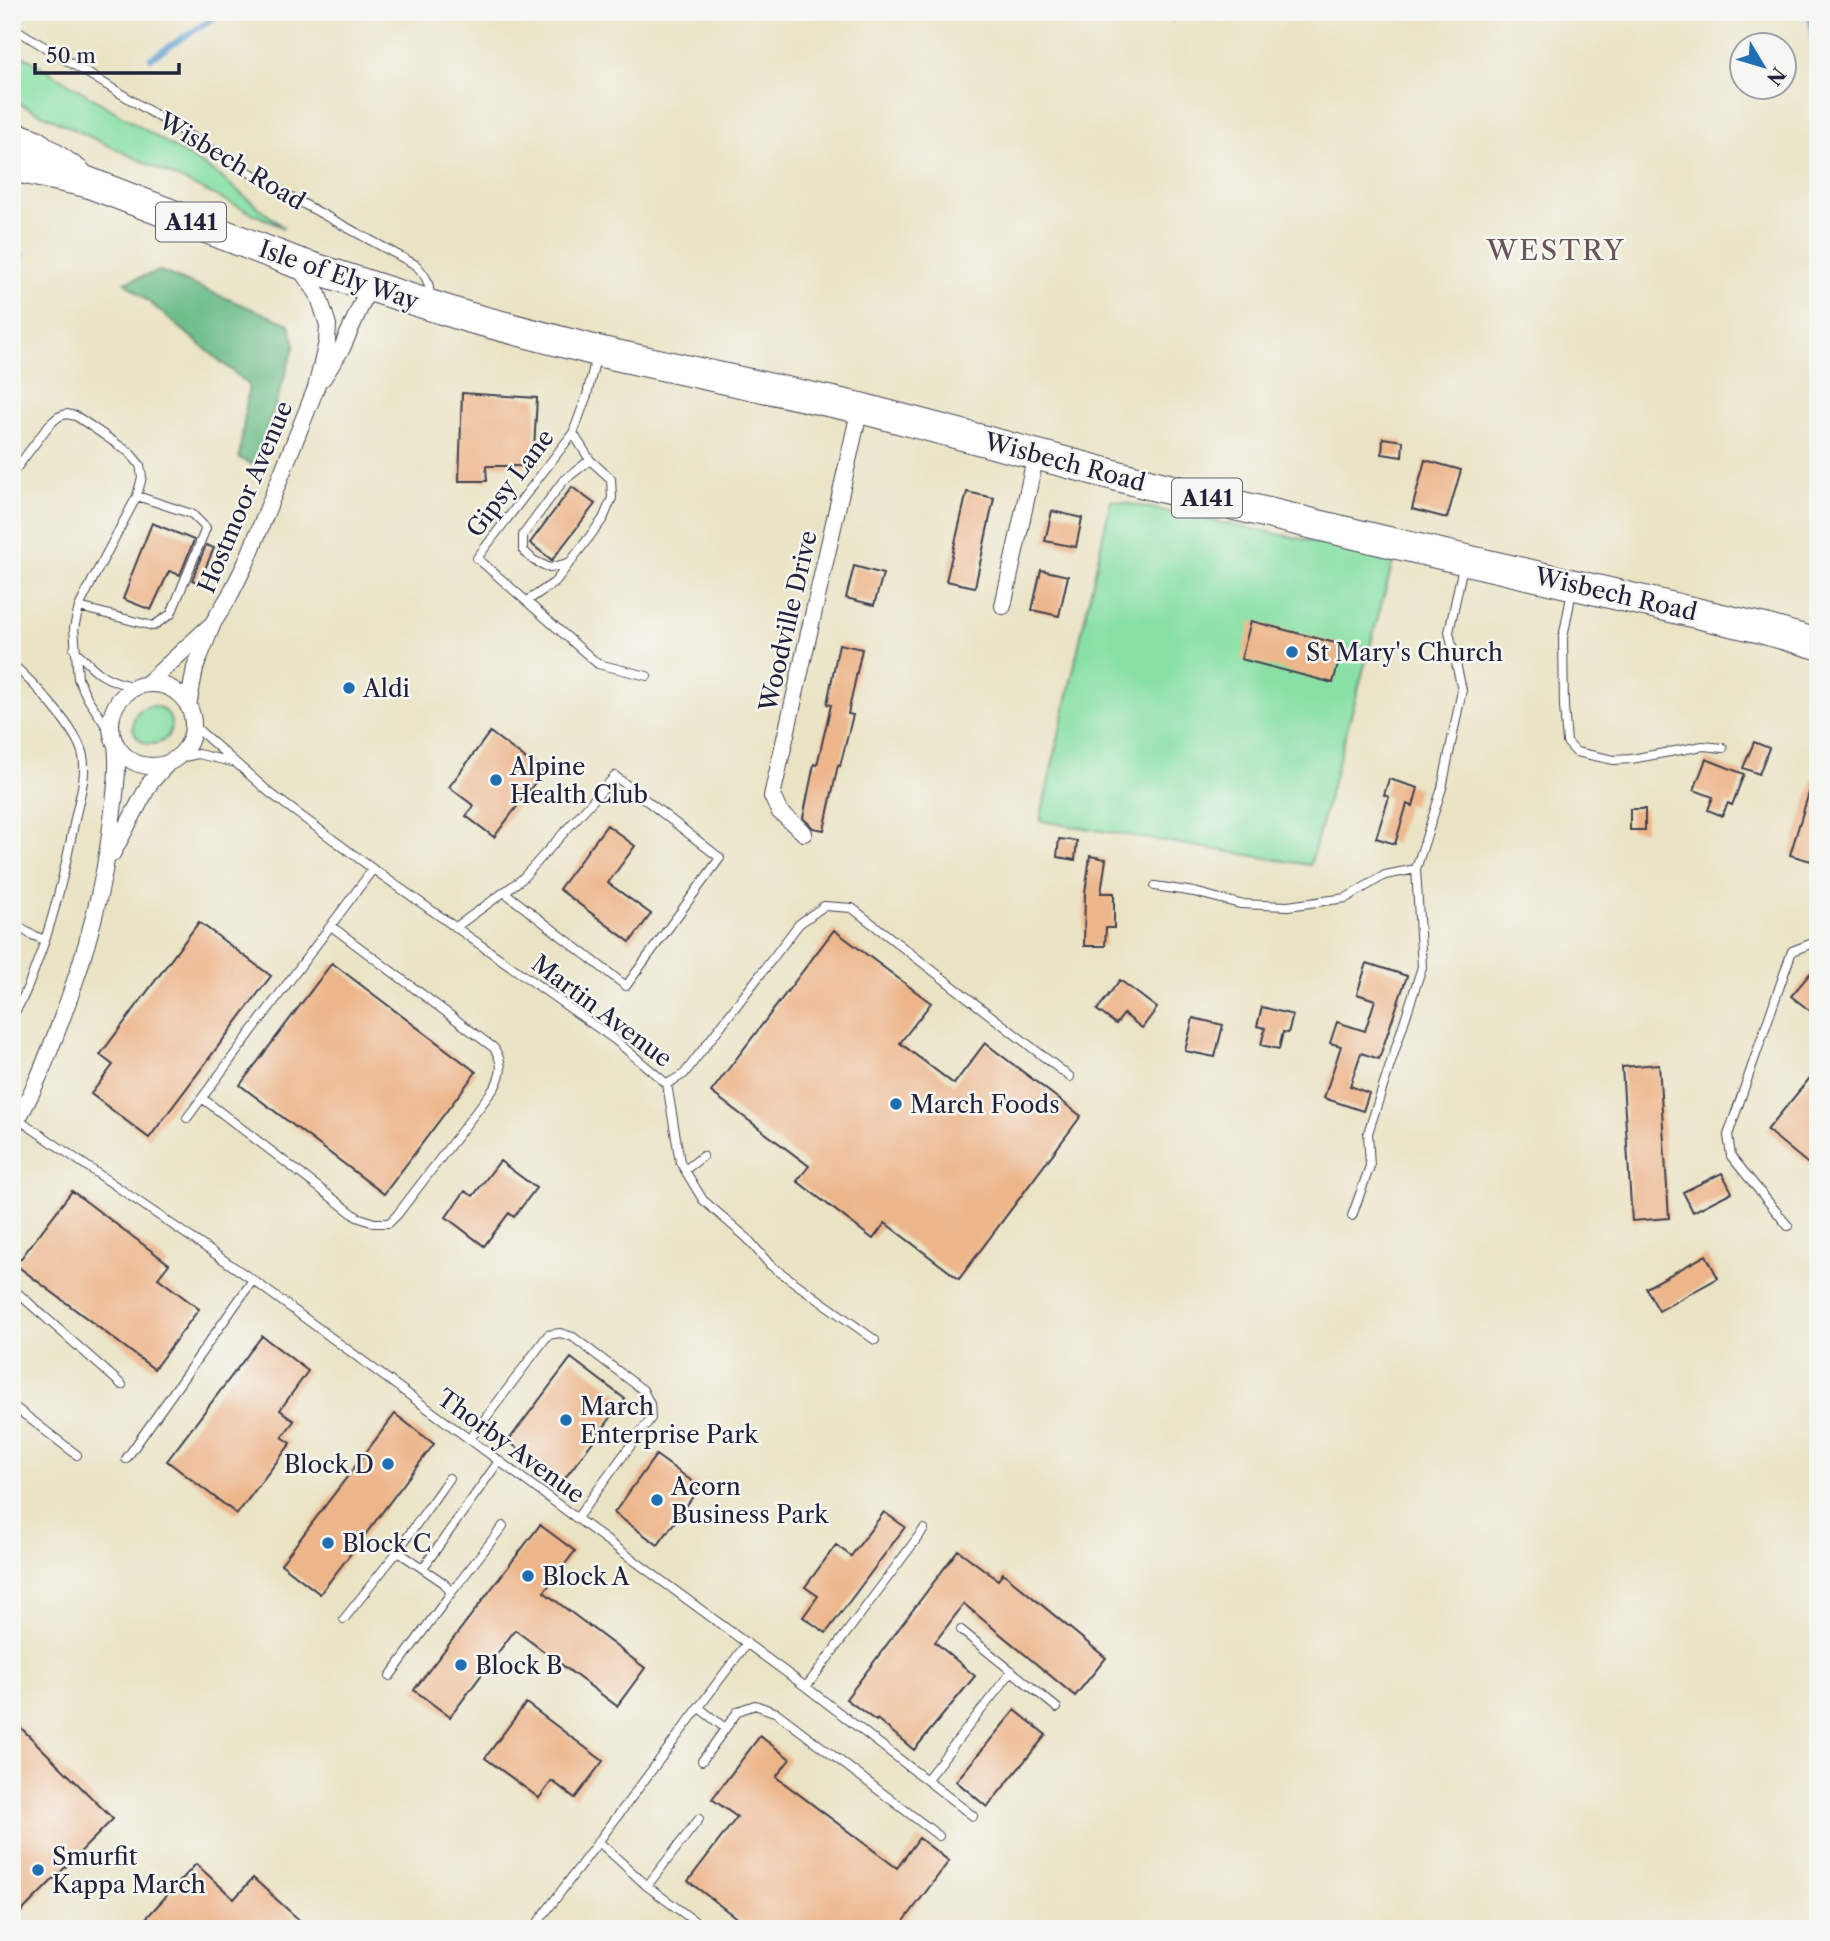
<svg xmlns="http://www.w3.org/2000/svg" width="1830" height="1941" font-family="'Libre Caslon Text',serif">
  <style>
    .green { fill: #88e0a5; stroke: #558170; stroke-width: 2 }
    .forest { fill: #6ebe8a; stroke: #487062; stroke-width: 2 }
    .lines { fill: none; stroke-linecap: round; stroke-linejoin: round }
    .stream { stroke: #62a0d4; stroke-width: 6 }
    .building { fill: #edb58a }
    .lane-casing { stroke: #403f50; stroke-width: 10 }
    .street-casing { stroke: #403f50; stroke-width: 18 }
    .highway-casing { stroke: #403f50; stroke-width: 32 }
    .lane { stroke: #fff; stroke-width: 8 }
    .street { stroke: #fff; stroke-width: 16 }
    .highway { stroke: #fff; stroke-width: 30 }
    .poi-dot { fill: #1f6fb2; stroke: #f6f6f2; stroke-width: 2.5 }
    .labels { text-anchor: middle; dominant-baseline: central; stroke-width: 5; stroke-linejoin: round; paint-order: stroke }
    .shield { fill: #f6f6f2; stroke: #626272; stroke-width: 2 }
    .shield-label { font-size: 23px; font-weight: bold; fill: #22223b }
    .street-label { font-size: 24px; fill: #22223b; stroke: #f6f6f2 }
    .poi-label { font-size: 24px; fill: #22223b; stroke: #f6f6f2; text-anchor: start }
    .quarter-label { font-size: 28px; letter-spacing: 2px; fill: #695557; stroke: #f6f6f2 }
  </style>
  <rect width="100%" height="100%" fill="#f6f6f2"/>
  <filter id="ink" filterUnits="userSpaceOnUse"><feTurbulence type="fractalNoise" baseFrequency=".0143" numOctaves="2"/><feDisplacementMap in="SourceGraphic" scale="14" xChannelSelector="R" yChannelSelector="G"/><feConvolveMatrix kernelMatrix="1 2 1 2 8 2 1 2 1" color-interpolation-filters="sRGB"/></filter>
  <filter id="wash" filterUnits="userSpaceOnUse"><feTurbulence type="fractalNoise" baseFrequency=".00686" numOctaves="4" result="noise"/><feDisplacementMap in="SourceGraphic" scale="28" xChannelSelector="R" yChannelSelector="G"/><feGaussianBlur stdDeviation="1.57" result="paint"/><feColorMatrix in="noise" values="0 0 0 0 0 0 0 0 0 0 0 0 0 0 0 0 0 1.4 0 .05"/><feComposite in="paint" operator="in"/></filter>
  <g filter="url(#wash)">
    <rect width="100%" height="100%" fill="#eae3c4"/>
    <path class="green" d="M12,49l204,124 68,55 -272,-128z
      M1111,500l283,58 -84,307 -270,-44z
      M133 725a19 19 0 1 1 38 0a19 19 0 1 1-38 0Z"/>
    <path class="forest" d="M160,271l129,53 6,20 -39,122 -17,-8 10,-73 -124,-103z"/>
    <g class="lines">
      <path class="stream" d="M1170,12l2,7
        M1809,12l9,50
        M151,58l72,-46
        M12,268l10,-13"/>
    </g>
    <g id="blocks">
      <path class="building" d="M462,393l75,5 -4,68h-47l1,15h-28z
        M1383,438l20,3 -1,16 -20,-3z
        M1425,460l36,10 -14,48 -35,-9z
        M572,487l23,17 -43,56 -22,-17z
        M967,492l27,6 -19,89 -29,-6z
        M1052,511l30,7 -6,29 -31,-6z
        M152,523l42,17 -14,35 -11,-4 -18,39 -28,-11 7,-18h-1z
        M206,545l8,3 -15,35 -7,-3z
        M854,566l29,8 -9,31 -28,-7z
        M1041,570l27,6 -9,40 -27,-6z
        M1251,621l92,24 -10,38 -92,-24z
        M839,644l23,5 -14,65 5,1 -13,51 -2,-1 -14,65 -11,-2 -10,-10 11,-54 3,1 14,-60 -4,-1z
        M490,732l53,40 -49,65 -28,-21 8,-10 -25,-19z
        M1754,742l15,6 -10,26 -16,-6z
        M1706,759l38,15 -12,31 -4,-2 -6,13 -14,-6 5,-13 -19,-7z
        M1814,776h4v87l-28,-8z
        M1389,779l29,9 -5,18 -6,-2 -12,40 -19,-6 13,-41 -5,-2z
        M1630,809h15v21h-15z
        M607,825l28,21 -27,37 43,31 -21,28 -71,-53z
        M1059,839l18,2 -2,19 -18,-3z
        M1090,856l16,3 -5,34h13v35h-8l-1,18h-21l1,-53z
        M199,922l72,54 -122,162 -58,-44 22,-29 -13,-10z
        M834,930l97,73 -31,40 54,41 31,-41 96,73 -122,163 -74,-56 -12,16 -76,-58 12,-15 -98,-74z
        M332,963l144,109 -92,122 -144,-109z
        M1367,963l40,13 -28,83 -18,-6 -11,33 19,7 -6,18 -39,-13 17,-52 -11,-3 7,-21 28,9 10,-31 -18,-6z
        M1818,964v53l-27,-21z
        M1120,980l37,28 -15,20 -18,-14 -8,10 -19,-14z
        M1262,1007l31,8 -5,18 -5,-1 -4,17 -18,-4 4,-17 -8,-2z
        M1193,1018l30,7 -8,32 -30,-6z
        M1659,1064l10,154 -37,3 -10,-154z
        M1818,1068v104l-51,-42z
        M500,1161l36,27 -22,29 -5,-4 -25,33 -38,-29 19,-26 8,5z
        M1722,1173l10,19 -39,20 -10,-20z
        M72,1191l97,73 -11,14 41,31 -45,60 -138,-104z
        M1706,1255l12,23 -59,33 -13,-23z
        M262,1336l46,35 -28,39 14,11 -12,16 9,6 -54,71 -70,-53z
        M571,1358l54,41 -63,83 -54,-41z
        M395,1414l39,30 -114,150 -39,-30z
        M656,1455l44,32 -42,58 -44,-32z
        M884,1512l21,15 -79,106 -23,-16 15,-21 -13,-9 31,-42 15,11z
        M540,1525l35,26 -31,41 101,76 -28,38 -102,-76 -65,87 -36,-27z
        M958,1550l40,30 5,-7 103,85 -31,38 -111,-92 -29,38 40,34 -61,74 -37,-31 -1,2 -30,-22z
        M526,1703l77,58 -28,37 -23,-17 -13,17 -54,-40z
        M1015,1710l31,25 -59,72 -31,-26z
        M12,1719l101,100 -101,102z
        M760,1736l30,23 -14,18 121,91 22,-30 30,23 -51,68h-147l-63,-48 49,-64 -25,-18z
        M196,1864l38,35 19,-21 56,51h-173z"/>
    </g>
  </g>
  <g filter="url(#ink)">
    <use href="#blocks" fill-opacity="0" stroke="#403f50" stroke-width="2"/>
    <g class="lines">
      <defs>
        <path id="lane" d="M12,27l266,163 138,75c10,11 15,19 13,34
          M596,357l-9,38 -14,38 -96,125 121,106 49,12
          M12,474l37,-49 9,-8 8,-3 10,2 9,6 45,31 10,12 2,12 -5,19 -44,83 -14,28 -5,21 4,51 10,20 24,36
          M571,562l-21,6 -17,-8 -10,-10v-15l40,-54 27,-21
          M1572,591l-9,47 1,69 3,35 9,10 38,8 17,-1 72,-13 20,2
          M527,601l28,-19 48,-63 9,-21 -1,-19 -21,-19 -17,-27
          M79,607l74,19 18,-12 35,-86 -14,-14 -55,-18
          M74,649c23,24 30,32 63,38
          M12,664c21,18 66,66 71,92 4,20 -4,43 -8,63 -10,51 -21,100 -40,149 -6,16 -12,33 -23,48
          M193,725l77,68 103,76 242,171 52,44 13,78 23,38 44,38 23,27 105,75
          M175,759l23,-5 34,8
          M1155,886l39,6 46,12 48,2 58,-8 39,-23 31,-6
          M12,923l20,12 13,5
          M456,927l66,-48 93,-103 105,82 -94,128 -122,-94
          M667,1084l17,-10 115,-150 25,-18 28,2 218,169
          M202,1098l155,119 17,6h15l8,-8 98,-128c8,-16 8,-24 -1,-39l-163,-122
          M187,1118l186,-249
          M18,1119l235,161 553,407 167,129
          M685,1170l18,-14
          M1352,1216l18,-50 -2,-33 54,-166 -6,-98 26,-81 20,-98 -13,-58 14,-66
          M1788,1226l-57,-70 -3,-21 64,-184 26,-10
          M12,1288l110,97
          M12,1405l65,50
          M470,1439l78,-104 12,-2 13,4 70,53 7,14 1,14 -74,100
          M126,1459l127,-179
          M394,1556l55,-78
          M423,1568l76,-107
          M451,1593l52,-67
          M344,1619l50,-63 6,-3 44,30 7,10 -61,83
          M961,1630l96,78
          M806,1687l118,-158
          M698,1707l27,21
          M702,1761l36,-50 17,-6 22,8 162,123
          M927,1779l85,-108
          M598,1841l49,45 52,-67
          M647,1886l58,43
          M533,1929l214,-286"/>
        <path id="street" d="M323,378l19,-30 27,-61
          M1003,606l33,-152
          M147,684l62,-57
          M111 725a41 41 0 1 1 82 0a41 41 0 1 1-82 0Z
          M188,706l7,-38 18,-45 16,-26 17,-34 70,-175 11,-46 1,-17 -10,-31 -20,-28
          M804,833l-25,-22 -7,-15 88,-388
          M112,854l38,-71 17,-19
          M12,1128c20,-31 34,-68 47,-102 26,-68 45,-135 53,-207 3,-25 7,-49 4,-75"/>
        <path id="highway" d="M12,136l21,8 44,31
          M12,166l75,16 208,80 172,55 130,34 263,57 292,77 228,55 381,88 57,16"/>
      </defs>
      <use href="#lane" class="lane-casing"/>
      <use href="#street" class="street-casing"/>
      <use href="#highway" class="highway-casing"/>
      <use href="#lane" class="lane"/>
      <use href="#street" class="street"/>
      <use href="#highway" class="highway"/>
    </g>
  </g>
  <g class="poi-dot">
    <circle cx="1292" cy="652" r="7"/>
    <circle cx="349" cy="688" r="7"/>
    <circle cx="496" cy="780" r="7"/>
    <circle cx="896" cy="1104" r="7"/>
    <circle cx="566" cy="1420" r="7"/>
    <circle cx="388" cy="1464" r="7"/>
    <circle cx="657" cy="1500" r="7"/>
    <circle cx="328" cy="1543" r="7"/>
    <circle cx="528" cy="1576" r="7"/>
    <circle cx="461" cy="1665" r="7"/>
    <circle cx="38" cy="1870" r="7"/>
  </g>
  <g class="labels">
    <g class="shield">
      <rect x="156" y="202.5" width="70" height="39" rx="5"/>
      <rect x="1172" y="478.5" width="70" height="39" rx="5"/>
    </g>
    <g class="shield-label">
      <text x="191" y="222">A141</text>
      <text x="1207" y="498">A141</text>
    </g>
    <g class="street-label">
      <text transform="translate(232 161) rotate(31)">Wisbech Road</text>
      <text transform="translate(339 275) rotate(19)">Isle of Ely Way</text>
      <text transform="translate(1065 462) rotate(15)">Wisbech Road</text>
      <text transform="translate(510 483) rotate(-53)">Gipsy Lane</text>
      <text transform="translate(245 497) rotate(-67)">Hostmoor Avenue</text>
      <text transform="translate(1616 594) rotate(13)">Wisbech Road</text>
      <text transform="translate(788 621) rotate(-77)">Woodville Drive</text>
      <text transform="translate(602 1011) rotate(37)">Martin Avenue</text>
      <text transform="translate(511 1446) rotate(36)">Thorby Avenue</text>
    </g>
    <g class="poi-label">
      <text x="1306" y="652">St Mary's Church</text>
      <text x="363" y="688">Aldi</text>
      <text x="510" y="766">Alpine<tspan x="510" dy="28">Health Club</tspan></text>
      <text x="910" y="1104">March Foods</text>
      <text x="580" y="1406">March<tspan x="580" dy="28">Enterprise Park</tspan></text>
      <text x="374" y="1464" text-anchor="end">Block D</text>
      <text x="671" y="1486">Acorn<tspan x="671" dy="28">Business Park</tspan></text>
      <text x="342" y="1543">Block C</text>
      <text x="542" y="1576">Block A</text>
      <text x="475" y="1665">Block B</text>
      <text x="52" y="1856">Smurfit<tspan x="52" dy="28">Kappa March</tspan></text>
    </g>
    <g class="quarter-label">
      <text x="1556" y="250">WESTRY</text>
    </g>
  </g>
  <rect width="1830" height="1941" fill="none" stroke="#f6f6f2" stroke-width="42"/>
  <g transform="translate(1763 66) rotate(128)"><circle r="33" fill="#f6f6f2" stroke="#a1a1a9" stroke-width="2"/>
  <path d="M0-5L12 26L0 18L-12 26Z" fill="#1f6fb2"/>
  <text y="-10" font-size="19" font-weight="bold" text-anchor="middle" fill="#22223b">N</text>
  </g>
  <path d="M35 63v10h144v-10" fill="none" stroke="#22223b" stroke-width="3.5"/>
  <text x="46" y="63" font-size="21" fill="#22223b" stroke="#f6f6f2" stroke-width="5" paint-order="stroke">50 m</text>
</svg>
